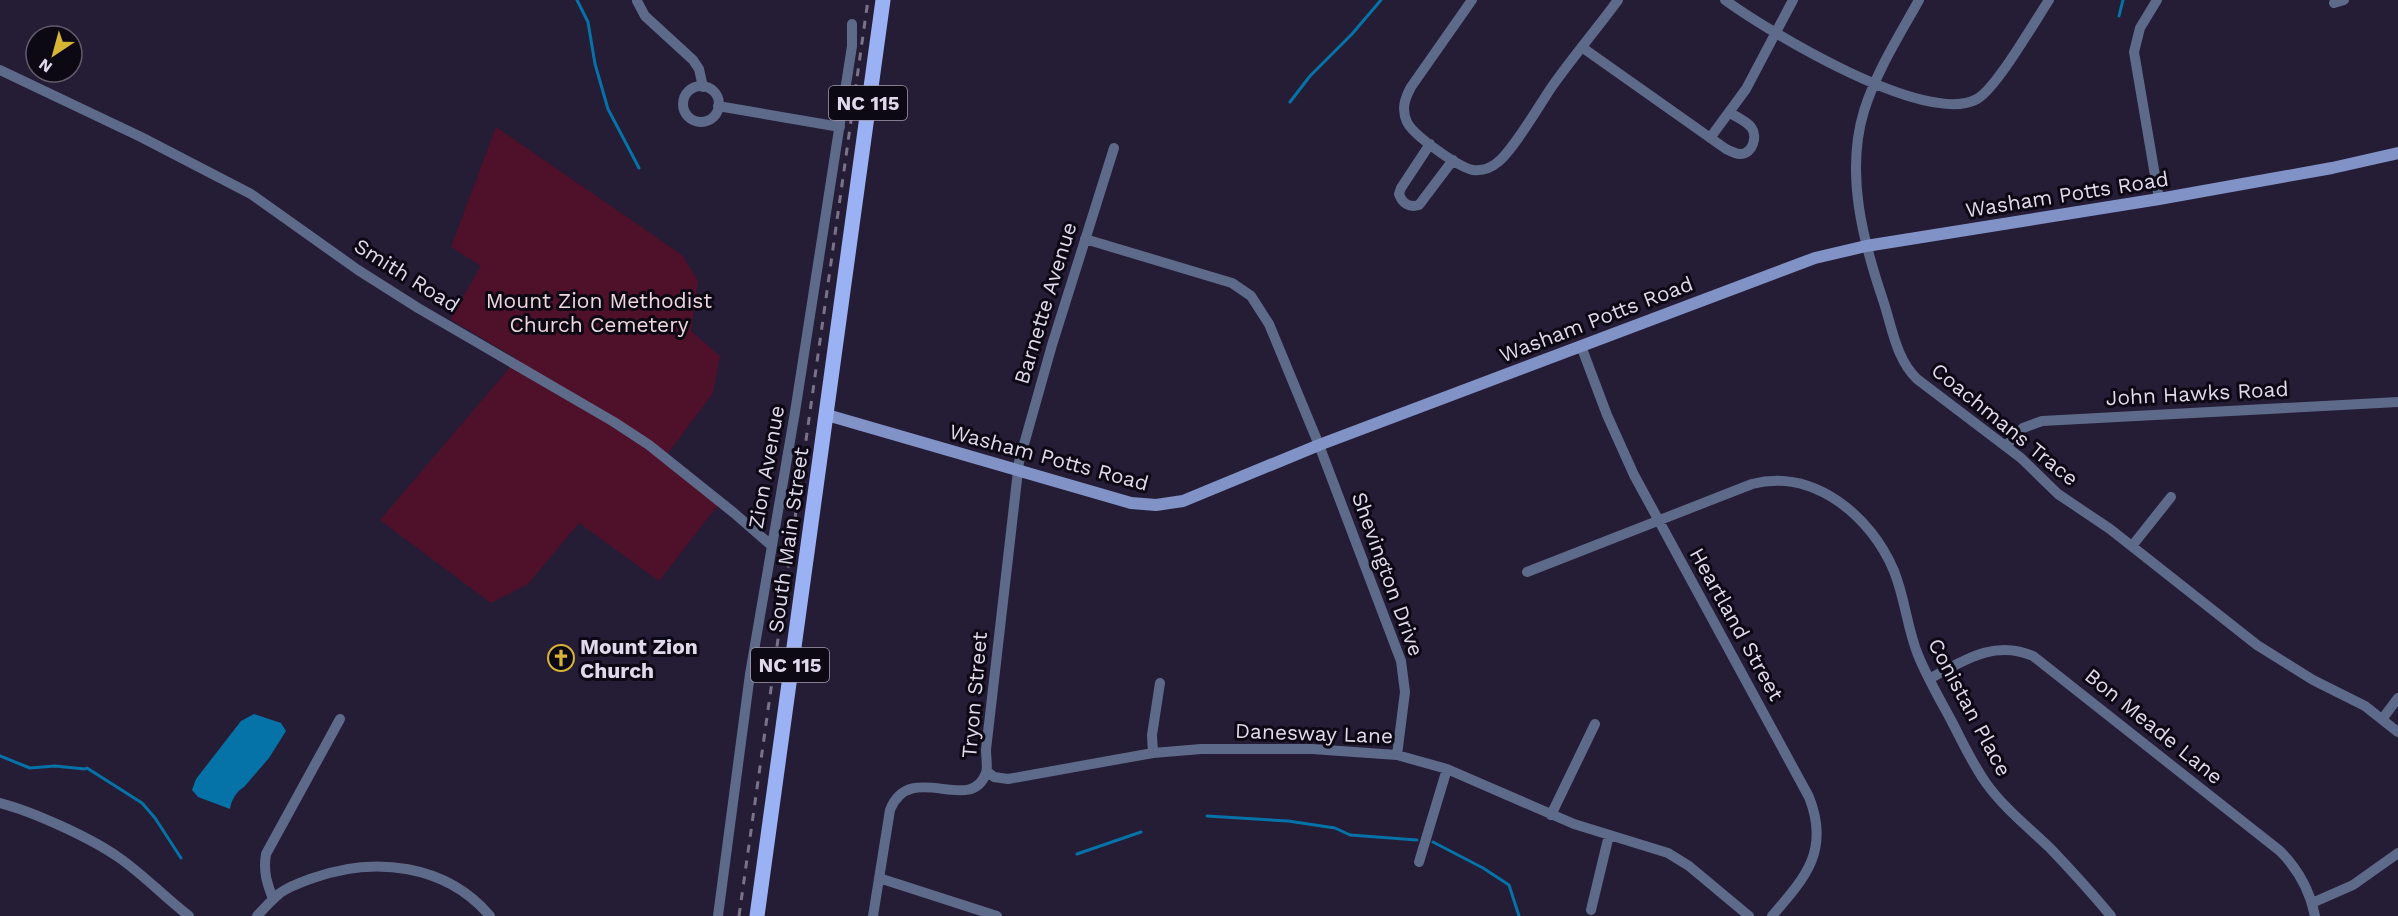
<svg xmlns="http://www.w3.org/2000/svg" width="2398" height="916" font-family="'Work Sans',sans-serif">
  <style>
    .green { fill: #4f1129 }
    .water { fill: #0573a7 }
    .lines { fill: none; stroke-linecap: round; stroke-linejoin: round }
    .stream { stroke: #0573a7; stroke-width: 3 }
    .street { stroke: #5e6a89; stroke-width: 10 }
    .secondary { stroke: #8092c6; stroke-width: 12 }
    .primary { stroke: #9ab2f4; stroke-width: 15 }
    .rail { stroke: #7a7389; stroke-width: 3; stroke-dasharray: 8 8; stroke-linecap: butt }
    .labels { text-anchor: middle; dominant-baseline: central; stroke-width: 6; stroke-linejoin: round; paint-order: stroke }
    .shield { fill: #0d0914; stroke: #a09baa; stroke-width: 1.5 }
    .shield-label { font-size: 20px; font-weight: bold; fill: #dfd9eb }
    .street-label { font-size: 21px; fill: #dfd9eb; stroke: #0d0914 }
    .park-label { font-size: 21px; fill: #f0d7dd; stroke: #0d0914 }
    .poi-label { font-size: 21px; font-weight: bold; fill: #dfd9eb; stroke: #0d0914; text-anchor: start }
  </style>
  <rect width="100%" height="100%" fill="#251c36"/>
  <path class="green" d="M496,127l186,128 16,26 -7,50 29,25 -7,37 -50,67 55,45 -59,76 -80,-58 -51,61 -37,19 -111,-83 137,-161 -67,-40 31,-53 -30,-19z"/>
  <path class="water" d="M254,714l27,9 5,8 -17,27 -25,29c-7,4 -13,13 -14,22l-32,-12 -6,-7 4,-11 45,-58z"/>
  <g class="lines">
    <path class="stream" d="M577,0l11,22 7,42 13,45 31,59
      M2119,16l4,-16
      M1290,102l20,-26 42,-42 29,-34
      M0,756l30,12 25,-2 30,3 2,-1 55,35 13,15 26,40
      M1207,816l81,5 47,7 15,7 67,5
      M1433,842l50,26 26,17 10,31
      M1077,854l64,-22"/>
    <path class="street" d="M1472,0l-61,87c-6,11 -10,22 -4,35 6,13 51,45 66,48 9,1 18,-2 25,-8 15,-12 41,-56 53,-74 21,-30 45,-58 67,-88
      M1725,0c44,32 201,127 252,99 19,-10 58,-78 72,-99
      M1919,0c-20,36 -43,72 -55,111 -19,62 -1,130 19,189 9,27 13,59 34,79l104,79 37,36 52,35 147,116 56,35 52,26 33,26
      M2157,0l-17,28 -6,24 25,147
      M637,1l8,15 48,44 6,9 4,18
      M2334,3l10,-3
      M1583,48l143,101c4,2 10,5 14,5 13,0 18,-18 11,-27 -5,-6 -14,-10 -21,-14
      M0,70l141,67 110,57 107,76 60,38 196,114 35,23 85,68 38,33
      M683 104a18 18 0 1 1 36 0a18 18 0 1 1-36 0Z
      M718,106l122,21
      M1710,138l36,-49 47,-89
      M1430,144l-29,44 -2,6c3,9 10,14 20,11l34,-45
      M1085,239l147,44 19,13 18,28 50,121 82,216 4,31 -8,63
      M1581,346l26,69 27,60 175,322c21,53 -3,80 -37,119
      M2006,446l17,-18 19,-7 356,-19
      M2132,546l39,-49
      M1527,572l225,-88c62,-16 119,32 142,87 11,27 13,57 24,84 9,22 21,43 33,65 11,21 21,43 35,63 18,25 42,44 64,65 21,22 41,44 61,68
      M1929,679c34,-18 65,-40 104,-23l247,195c18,18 30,40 35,65
      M2383,718l15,-20
      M1153,753l-1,-18 8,-52
      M988,772l6,5 14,2 145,-26 48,-4h111l85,6 50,14 127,55 94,29 21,13 60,50
      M0,803c32,8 91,35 118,54 25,17 46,40 71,59
      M1551,815l44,-91
      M1419,862l28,-93
      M879,878l118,38
      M273,899c-6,-16 -10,-27 -7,-45l74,-135
      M2312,903l41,-18 45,-32
      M1591,910l18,-75
      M257,916c7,-8 15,-16 23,-23 10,-7 22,-11 33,-15 61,-22 133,-14 177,38
      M718,916l32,-242 45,-262 57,-366v-22
      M873,916l17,-106c20,-51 81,6 96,-37 2,-5 0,-16 0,-23l33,-288 33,-117 62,-197"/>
    <path class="secondary" d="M827,415l304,88 25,2 27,-4 136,-56 496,-187 51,-12 293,-47 173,-31 66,-15"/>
    <path class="primary" d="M757,916l126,-916"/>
    <path class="rail" d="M739,916l129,-916"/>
  </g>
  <defs>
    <symbol id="church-ring" viewBox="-11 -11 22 22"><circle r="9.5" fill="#0d0914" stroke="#d8b434" stroke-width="1.5"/><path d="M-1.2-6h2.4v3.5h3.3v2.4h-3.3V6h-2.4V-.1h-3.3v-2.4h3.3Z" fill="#d8b434"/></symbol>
  </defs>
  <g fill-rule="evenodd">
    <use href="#church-ring" x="546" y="643" width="30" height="30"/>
  </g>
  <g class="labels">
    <g class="shield">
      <rect x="829" y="86" width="78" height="34" rx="4.5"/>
      <rect x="751" y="648" width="78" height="34" rx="4.5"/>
    </g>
    <g class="shield-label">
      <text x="868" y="103">NC 115</text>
      <text x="790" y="665">NC 115</text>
    </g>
    <g class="street-label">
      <text transform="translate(2067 194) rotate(-9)">Washam Potts Road</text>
      <text transform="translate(407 275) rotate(32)">Smith Road</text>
      <text transform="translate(1045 303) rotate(-73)">Barnette Avenue</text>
      <text transform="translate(1596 319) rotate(-21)">Washam Potts Road</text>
      <text transform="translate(2197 393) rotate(-3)">John Hawks Road</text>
      <text transform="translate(2005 424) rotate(39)">Coachmans Trace</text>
      <text transform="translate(1049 457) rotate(15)">Washam Potts Road</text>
      <text transform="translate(766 467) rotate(-80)">Zion Avenue</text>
      <text transform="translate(788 540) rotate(-82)">South Main Street</text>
      <text transform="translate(1388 574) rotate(70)">Shevington Drive</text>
      <text transform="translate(1737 624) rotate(61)">Heartland Street</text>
      <text transform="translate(974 695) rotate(-85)">Tryon Street</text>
      <text transform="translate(1970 707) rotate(62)">Conistan Place</text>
      <text transform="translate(2154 726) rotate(39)">Bon Meade Lane</text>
      <text transform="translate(1314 733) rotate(2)">Danesway Lane</text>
    </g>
    <g class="park-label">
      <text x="599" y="300">Mount Zion Methodist<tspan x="599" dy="24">Church Cemetery</tspan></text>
    </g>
    <g class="poi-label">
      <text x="580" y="646">Mount Zion<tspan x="580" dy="24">Church</tspan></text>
    </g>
  </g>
  <g transform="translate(54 54) rotate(216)"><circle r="28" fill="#0d0914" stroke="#615c6a" stroke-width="1.5"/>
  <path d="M0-4.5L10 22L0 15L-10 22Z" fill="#d8b434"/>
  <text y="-9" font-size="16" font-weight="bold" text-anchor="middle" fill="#dfd9eb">N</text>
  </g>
</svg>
